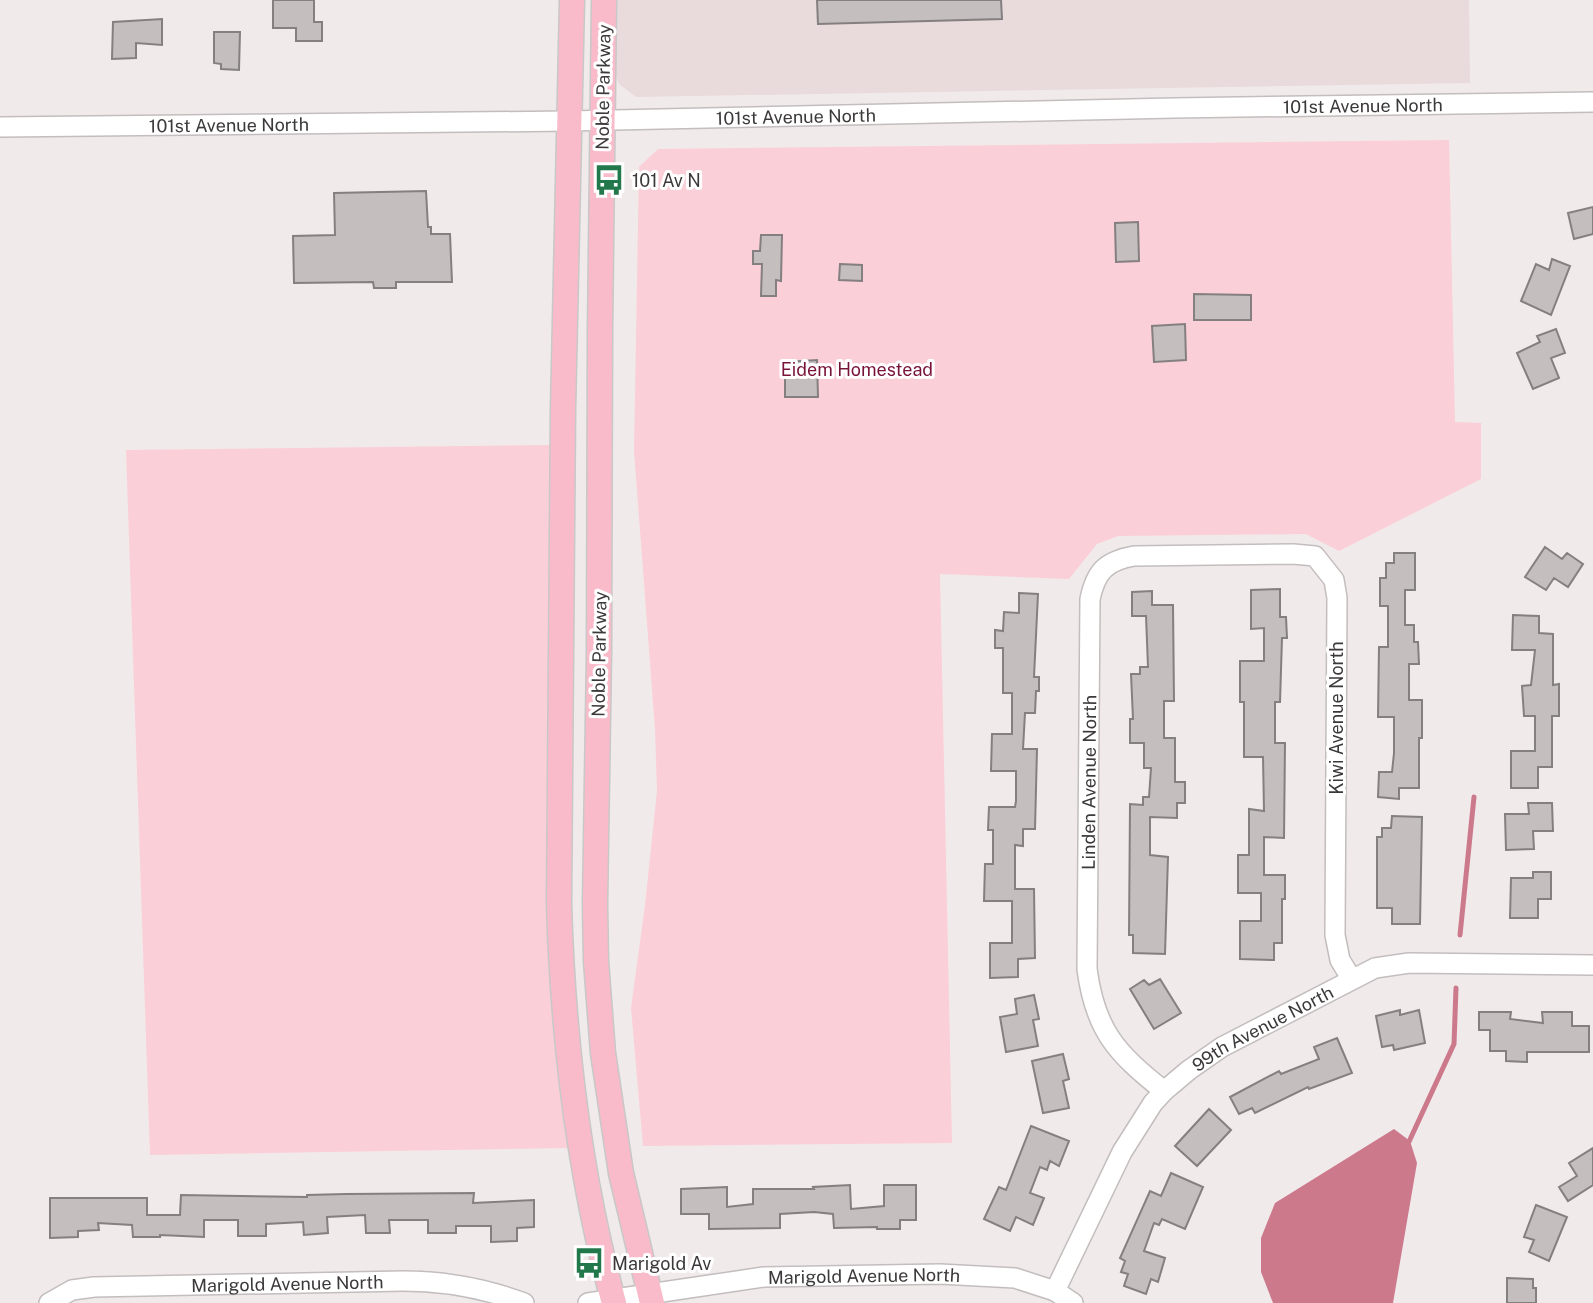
<svg xmlns="http://www.w3.org/2000/svg" width="1593" height="1303" font-family="'Public Sans',sans-serif">
  <style>
    .built { fill: #e9dadc }
    .green { fill: #fbcfd7 }
    .water { fill: #cc798c }
    .lines { fill: none; stroke-linecap: round; stroke-linejoin: round }
    .stream { stroke: #cc798c; stroke-width: 5 }
    .building { fill: #c4bebf; stroke: #847f80; stroke-width: 2 }
    .minor-casing { stroke: #c3bdbe; stroke-width: 22 }
    .major-casing { stroke: #c8c8c8; stroke-width: 27 }
    .minor { stroke: #fff; stroke-width: 19 }
    .major { stroke: #f9bbca; stroke-width: 24 }
    .labels { text-anchor: middle; dominant-baseline: central; stroke-width: 6; stroke-linejoin: round; paint-order: stroke }
    .street-label { font-size: 18px; fill: #3c393a; stroke: #fff }
    .poi-label { font-size: 18px; fill: #3c393a; stroke: #fff; text-anchor: start }
    .park-label { font-size: 18px; fill: #781338; stroke: #fff }
  </style>
  <rect width="100%" height="100%" fill="#f1eaeb"/>
  <path class="built" d="M612,0h857l1,83 -834,14 -17,-13 -10,-25z"/>
  <path class="green" d="M1449,140l6,282 26,1v56l-142,72 -33,-17 -188,2 -21,8 -28,35 -129,-5 12,569 -309,3 -12,-138 14,-103 12,-114 -2,-62 -21,-278 5,-284 19,-18z
    M552,445l-3,131 -1,379 7,94 13,99 -418,7 -24,-705z"/>
  <path class="water" d="M1394,1129l16,12 7,22 -24,140h-120l-12,-31v-34l14,-35z"/>
  <g class="lines">
    <path class="stream" d="M1460,935l14,-138
      M1407,1146l47,-102 2,-56"/>
  </g>
  <path class="building" d="M273,0h41v22h8v19h-26v-13h-23z
    M817,0h184l1,19 -184,5z
    M162,19v26l-26,-2v15l-24,1 1,-37z
    M214,32h26l-1,38 -18,-1v-5l-7,-1z
    M426,191l2,36h3v7h19l2,48h-56v6h-22l-1,-6 -79,1 -1,-47 42,-1 -1,-42z
    M1593,207v27l-19,5 -6,-26z
    M1138,222l1,39 -23,1 -1,-39z
    M761,235h21l-1,46 -5,-1v16h-15l1,-32h-9v-13h7z
    M1552,259l18,7 -19,49 -30,-14 15,-37 13,6z
    M840,264l22,1v16l-23,-1z
    M1194,294l57,1v25h-57z
    M1185,324l1,36 -32,2 -2,-36z
    M1556,329l9,24 -14,5 8,20 -26,11 -16,-36 23,-11 -3,-6z
    M817,360l1,37h-33v-35z
    M1545,547l17,12 5,-6 16,11 -15,23 -14,-9 -8,12 -21,-13z
    M1394,553h21v37h-10v35h9v17h4l1,22h-10v36h13v38h-3v50h-20v11l-21,-2 1,-25h13l2,-19v-36h-16l1,-70h9v-41h-8v-28h6v-15h8z
    M1280,589v28h6l1,21h-5l-2,64h-5v41h10l-1,95 -20,-1v38h21v24h-3v44h-8v17l-34,-1v-38h21v-28h-23v-38h11v-46l15,2 -1,-54h-19v-55h-4v-41h24v-33l-13,1v-39z
    M1152,591v14h21l1,96h-10v37h11v44h10v21h-8v15l-27,-1v38l18,2 -3,97 -32,-1v-18h-4l1,-131 13,1v-8h6l2,-29h-7v-25h-14v-24h3l-2,-45h9v-7h8l-2,-51h-14v-24z
    M1019,593l19,1 -4,83h5v14h-3l-1,22h-10l-2,36h14l-2,80h-12v17l-8,-1v44h19l1,69 -17,1v18l-28,1v-35h22v-42h-28l1,-37h8v-34h-5l1,-23h26l1,-6v-30h-25l1,-37h20v-41h-9v-45h-8v-18l8,1 1,-19 15,1z
    M1513,615l26,1v17l14,1v51l6,-1v32h-7v51h-14v21h-27v-37h24v-35h-11l-2,-30 9,-1 4,-35h-23z
    M1528,803h24l1,28h-20l1,18 -28,1 -1,-36h24z
    M1392,816l30,1 -2,107h-28v-16h-15v-71h5v-9h9z
    M1533,872h18v27h-13v19h-28l1,-40h22z
    M1160,979l21,34 -27,16 -24,-40 14,-9 5,5z
    M1034,995l5,24 -6,1 5,26 -32,6 -6,-35 17,-3 -2,-15z
    M1400,1010v5l19,-5 6,33 -31,7 -1,-5 -11,2 -6,-31z
    M1479,1012h32l-1,7 33,4 -1,-11h30v14h17v26h-62v10l-21,-1v-10h-16v-21h-11z
    M1337,1038l15,35 -43,16 -1,-2 -53,26 -3,-5 -13,6 -9,-17 49,-26 2,3 38,-15 -5,-12z
    M1063,1054l6,25 -6,2 6,27 -26,5 -11,-52z
    M1209,1109l22,21 -34,36 -22,-20z
    M1031,1126l38,15 -10,25 -9,-5 -3,9 -7,-3 -10,26 14,5 -11,27 -17,-8 -6,14 -26,-12 15,-32 7,3z
    M1593,1148v37l-25,16 -9,-14 18,-11 -8,-13z
    M1171,1173l32,14 -18,42 -23,-10 -3,6 -5,-2 -10,28 21,7 -7,24 -7,-3 -5,15 -22,-8 4,-12 -7,-2 4,-11 -5,-3 30,-67 11,5z
    M850,1185l1,24 33,-3v-21h32v35h-16v9h-23v-2l-43,1 -1,-14 -19,-2 -34,2v14l-71,1v-15h-28v-25l46,-2v20l26,-3v-15h61l-1,-2z
    M474,1193l-1,10 61,-3v27l-17,1v13l-26,1v-16h-35v7h-28v-13h-39l1,13h-24l-1,-18 -38,2 1,16 -24,2 -1,-13 -37,2v12h-28v-16h-34v17l-44,-2v2h-27l-1,-12 -34,-2 1,7 -21,1v6l-28,1v-40h97v17h33l1,-20 126,2v-2l39,-1z
    M1536,1205l31,12 -18,44 -20,-9 5,-12 -10,-3z
    M1507,1278l26,1v9h3v15h-29z"/>
  <g class="lines">
    <defs>
      <g id="minor">
        <path id="s1" d="M0,127l569,-6 605,-13 419,-6"/>
        <path id="s2" d="M1164,1091c-48,-38 -69,-61 -77,-122l3,-370c6,-28 16,-38 44,-43l159,-2 22,2 19,24 3,18 -2,337 5,25 11,18"/>
        <path id="s3" d="M1055,1291l67,-139 31,-49 11,-12 25,-21 33,-23 153,-79 34,-5 184,2"/>
        <path id="s4" d="M49,1303l23,-13 22,-3 309,-6c43,0 81,7 121,22"/>
        <path id="s5" d="M588,1303l176,-26 176,-3 75,4 40,13 18,12"/>
      </g>
      <path id="major" d="M572,0l-9,410 -4,494c4,135 19,268 55,399
        M604,0l-4,332 -1,321 -4,251 1,57 7,92 18,120 31,130"/>
    </defs>
    <use href="#minor" class="minor-casing"/>
    <use href="#major" class="major-casing"/>
    <use href="#minor" class="minor"/>
    <use href="#major" class="major"/>
  </g>
  <defs>
    <symbol id="bus-bare" viewBox="-9 -9 18 18"><path d="M-5-6H5V4H4V6H2V4H-2V6H-4V4H-5ZM-3.5-4V0h7V-4ZM-3.5 1.2v1.5H-2V1.2ZM2 1.2v1.5H3.5V1.2Z" fill="#23784b" stroke="#fff" stroke-width="2.5" paint-order="stroke"/></symbol>
  </defs>
  <g fill-rule="evenodd">
    <use href="#bus-bare" x="587" y="158" width="44" height="44"/>
    <use href="#bus-bare" x="567" y="1241" width="44" height="44"/>
  </g>
  <g class="labels">
    <g class="street-label">
      <text transform="translate(603 87) rotate(-89)">Noble Parkway</text>
      <text stroke="none"><textPath href="#s1" startOffset="1363">101st Avenue North</textPath></text>
      <text stroke="none"><textPath href="#s1" startOffset="796">101st Avenue North</textPath></text>
      <text stroke="none"><textPath href="#s1" startOffset="229">101st Avenue North</textPath></text>
      <text transform="translate(599 654) rotate(-89)">Noble Parkway</text>
      <text transform="translate(1336 718) rotate(-90)">Kiwi Avenue North</text>
      <text stroke="none"><textPath href="#s2" startOffset="336">Linden Avenue North</textPath></text>
      <text stroke="none"><textPath href="#s3" startOffset="346">99th Avenue North</textPath></text>
      <text stroke="none"><textPath href="#s5" startOffset="278">Marigold Avenue North</textPath></text>
      <text stroke="none"><textPath href="#s4" startOffset="242">Marigold Avenue North</textPath></text>
    </g>
    <g class="poi-label">
      <text x="632" y="180">101 Av N</text>
      <text x="612" y="1263">Marigold Av</text>
    </g>
    <g class="park-label">
      <text x="857" y="369">Eidem Homestead</text>
    </g>
  </g>
</svg>
